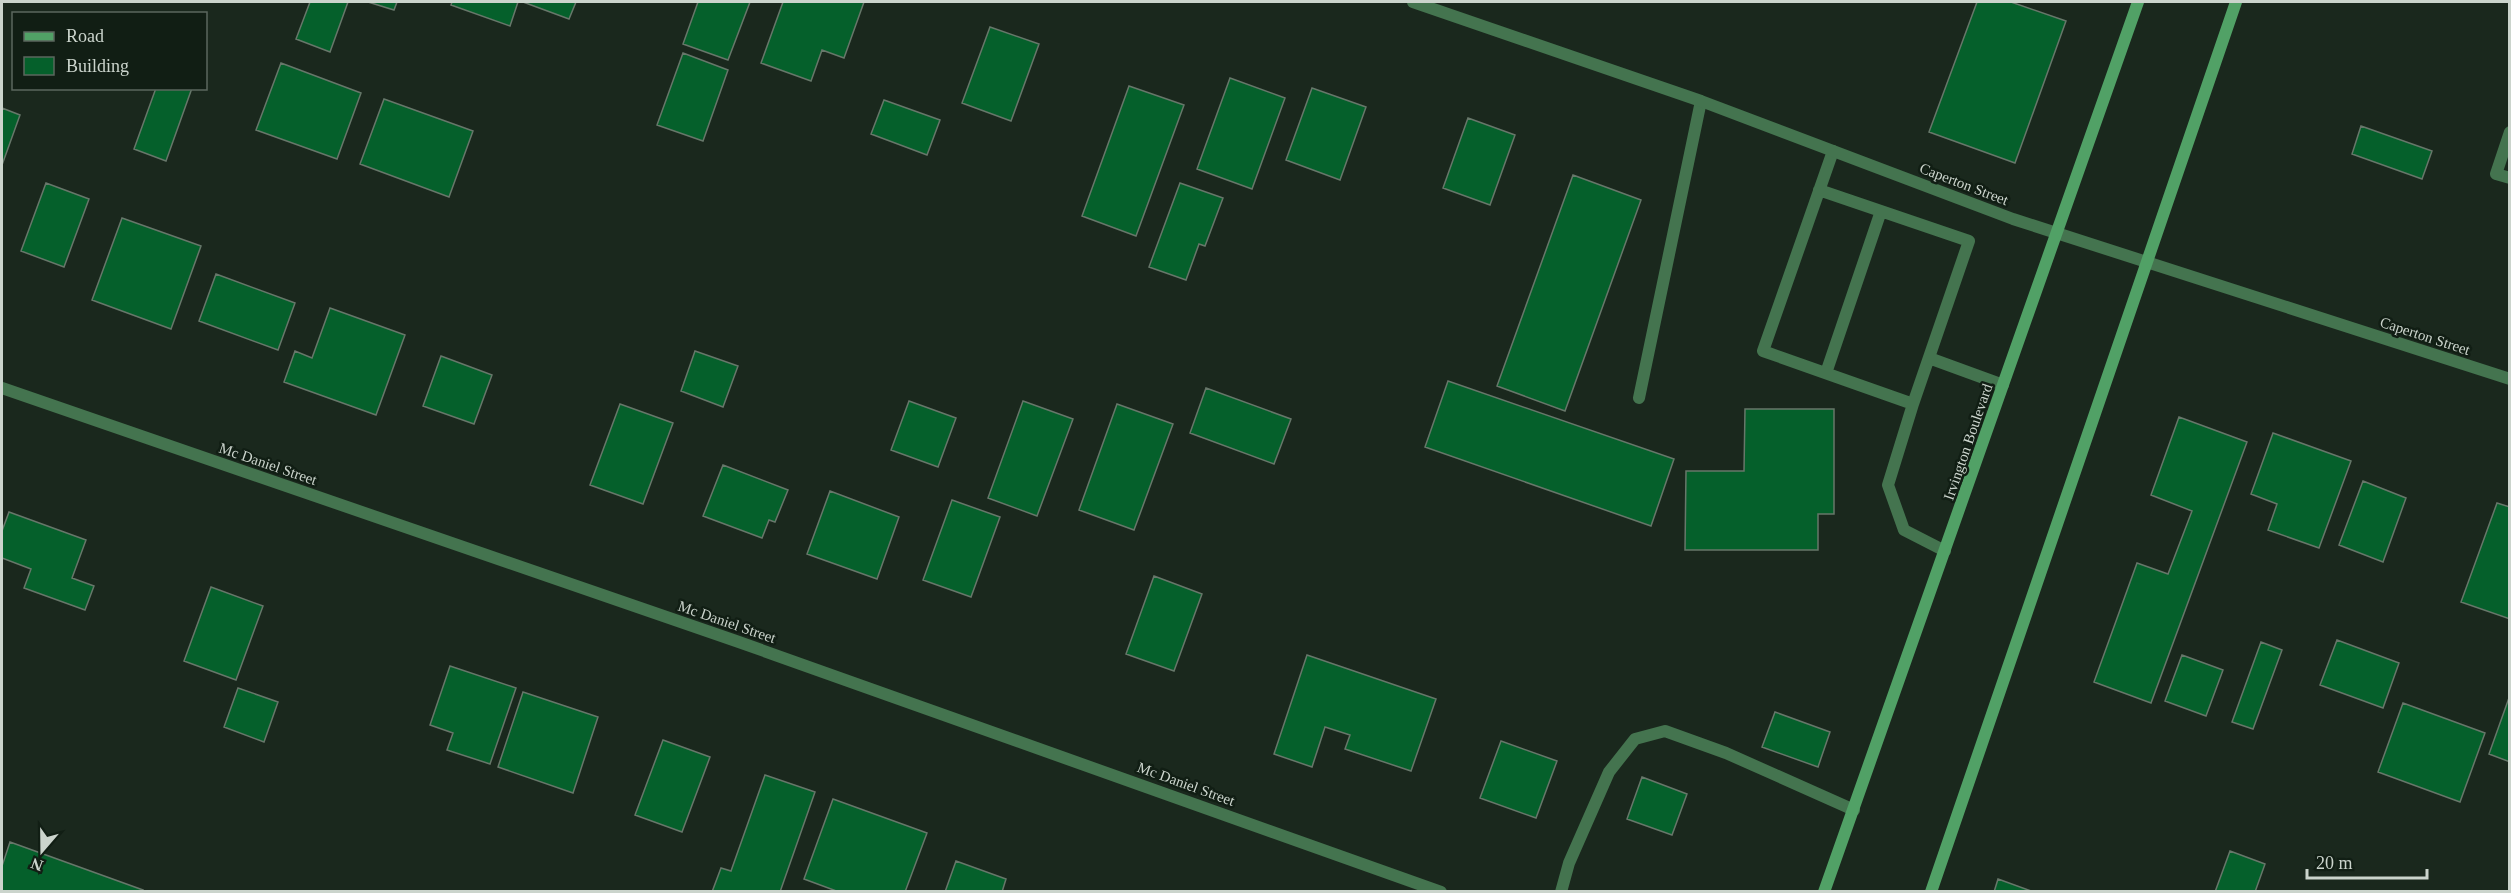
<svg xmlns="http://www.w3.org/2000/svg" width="2511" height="893" font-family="Georgia,serif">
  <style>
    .building { fill: #05602b; stroke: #67776a; stroke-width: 1.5 }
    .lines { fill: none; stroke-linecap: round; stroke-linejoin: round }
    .service { stroke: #44744f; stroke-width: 12 }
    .minor { stroke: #44744f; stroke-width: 12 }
    .secondary { stroke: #51a166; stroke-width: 12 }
    .labels { text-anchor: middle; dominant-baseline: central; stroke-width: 5; stroke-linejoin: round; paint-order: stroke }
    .street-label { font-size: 15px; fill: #cbd4cc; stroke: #111e14 }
  </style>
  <rect width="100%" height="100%" fill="#1a281d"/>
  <path class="building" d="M310,2h38l-18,50 -34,-13z
    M368,2h29l-3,8z
    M452,2h66l-8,24 -59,-21z
    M523,2h53l-7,17z
    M698,2h52l-22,58 -45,-16z
    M783,2h81l-20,56 -22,-8 -11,31 -50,-18z
    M1977,2h34l55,19 -51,142 -86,-31z
    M990,27l49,17 -28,77 -49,-18z
    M683,53l45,17 -25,71 -46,-16z
    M281,63l80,30 -24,66 -81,-29z
    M1230,78l55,20 -33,91 -55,-20z
    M1129,86l55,19 -48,131 -54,-20z
    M156,88h36l-26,73 -32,-12z
    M1312,88l54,19 -26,73 -54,-20z
    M384,99l89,32 -24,66 -89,-33z
    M884,100l56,20 -13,35 -56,-21z
    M2,108l18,7 -18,50z
    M1468,118l47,17 -25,70 -47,-17z
    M2361,126l71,25 -10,28 -70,-25z
    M1573,175l68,25 -76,211 -68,-25z
    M46,183l43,16 -25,68 -43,-16z
    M1180,183l43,15 -18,48 -6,-2 -13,36 -37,-13z
    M122,218l79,28 -30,83 -79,-29z
    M216,274l79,29 -17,47 -79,-29z
    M330,308l75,27 -29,80 -92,-33 11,-31 17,7z
    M695,351l43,15 -15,41 -42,-16z
    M441,356l51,19 -18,49 -51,-18z
    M1448,381l226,78 -23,67 -226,-79z
    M1206,388l85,31 -17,45 -84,-31z
    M909,401l47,17 -18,49 -47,-17z
    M1023,401l50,18 -36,97 -49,-18z
    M620,404l53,19 -30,81 -53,-19z
    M1117,404l56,20 -39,106 -55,-20z
    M1745,409h89v105h-16v36h-133l1,-79h58z
    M2179,417l68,25 -96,261 -57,-21 43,-119 31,11 24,-63 -41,-16z
    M2273,433l78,28 -32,87 -51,-18 9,-26 -26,-10z
    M723,465l65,25 -13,32 -6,-2 -7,18 -59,-22z
    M2363,481l43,17 -23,64 -44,-17z
    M830,491l69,26 -22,62 -70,-25z
    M952,500l48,17 -29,80 -48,-17z
    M2497,503l13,4v112l-49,-17z
    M9,512l77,28 -14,38 22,8 -9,24 -61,-22 7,-19 -29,-11v-27z
    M1154,576l48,18 -28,77 -48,-17z
    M211,587l52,19 -27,74 -52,-19z
    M2337,640l62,23 -16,45 -63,-23z
    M2261,642l21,8 -29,79 -21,-7z
    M1307,655l129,44 -25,72 -66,-22 5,-14 -25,-8 -13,40 -38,-13z
    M2182,655l41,15 -17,46 -41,-15z
    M450,666l66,22 -26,76 -43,-14 6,-17 -23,-8z
    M238,688l40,14 -14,40 -40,-15z
    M523,692l75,25 -25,76 -75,-26z
    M2510,695v67l-21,-8z
    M2403,703l82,30 -25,69 -82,-30z
    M1775,712l55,20 -12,35 -56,-20z
    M663,740l47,17 -28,75 -47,-17z
    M1501,741l56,20 -21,57 -56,-20z
    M765,775l50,17 -35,100h-68l9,-24 10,3z
    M1642,777l45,17 -15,41 -45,-16z
    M833,799l94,34 -22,59h-66l-35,-13z
    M10,842l133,48 -1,2h-140v-26z
    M2230,851l35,13 -10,28h-40z
    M956,861l50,18 -4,13h-57z
    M1998,879l36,13h-40z"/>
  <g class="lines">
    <path class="service" d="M2510,132l-14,42 14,4
      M1833,151l-70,200 150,53 -25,81 16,45 41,21
      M1819,190l150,51 -56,163
      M1929,358l74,27
      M1826,373l55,-162
      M1639,398l62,-297
      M1561,892l8,-29 40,-91 26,-33 30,-8 61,22 128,57"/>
    <path class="minor" d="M1413,2l288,99 312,118 497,160
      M2,388l734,253 705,251"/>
    <path class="secondary" d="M1824,892l314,-890
      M1931,892l305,-890"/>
  </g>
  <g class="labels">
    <g class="street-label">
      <text transform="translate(1964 184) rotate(21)">Caperton Street</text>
      <text transform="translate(2425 336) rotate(18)">Caperton Street</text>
      <text transform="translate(1968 442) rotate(-71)">Irvington Boulevard</text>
      <text transform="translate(268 464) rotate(19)">Mc Daniel Street</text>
      <text transform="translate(727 622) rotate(19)">Mc Daniel Street</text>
      <text transform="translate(1186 784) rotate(20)">Mc Daniel Street</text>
    </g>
  </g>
  <rect width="2511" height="893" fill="none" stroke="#cbd4cc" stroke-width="6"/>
  <rect x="12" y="12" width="195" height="78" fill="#111e14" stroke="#5b675e" stroke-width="1.5"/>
  <rect x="24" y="32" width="30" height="9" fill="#51a166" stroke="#5b675e" stroke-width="1.5"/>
  <text x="66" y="42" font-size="18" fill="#cbd4cc">Road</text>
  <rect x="24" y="57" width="30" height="18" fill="#05602b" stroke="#5b675e" stroke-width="1.5"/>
  <text x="66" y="72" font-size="18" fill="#cbd4cc">Building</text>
  <g transform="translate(42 851) rotate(200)" stroke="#111e14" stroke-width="4.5" paint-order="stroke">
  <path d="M0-4.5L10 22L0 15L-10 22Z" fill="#cbd4cc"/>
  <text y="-9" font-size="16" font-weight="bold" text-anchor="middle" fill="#cbd4cc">N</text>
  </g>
  <path d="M2307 869v9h120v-9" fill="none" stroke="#cbd4cc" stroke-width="3"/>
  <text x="2316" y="869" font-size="18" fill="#cbd4cc" stroke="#111e14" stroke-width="4.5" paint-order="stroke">20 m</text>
</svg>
